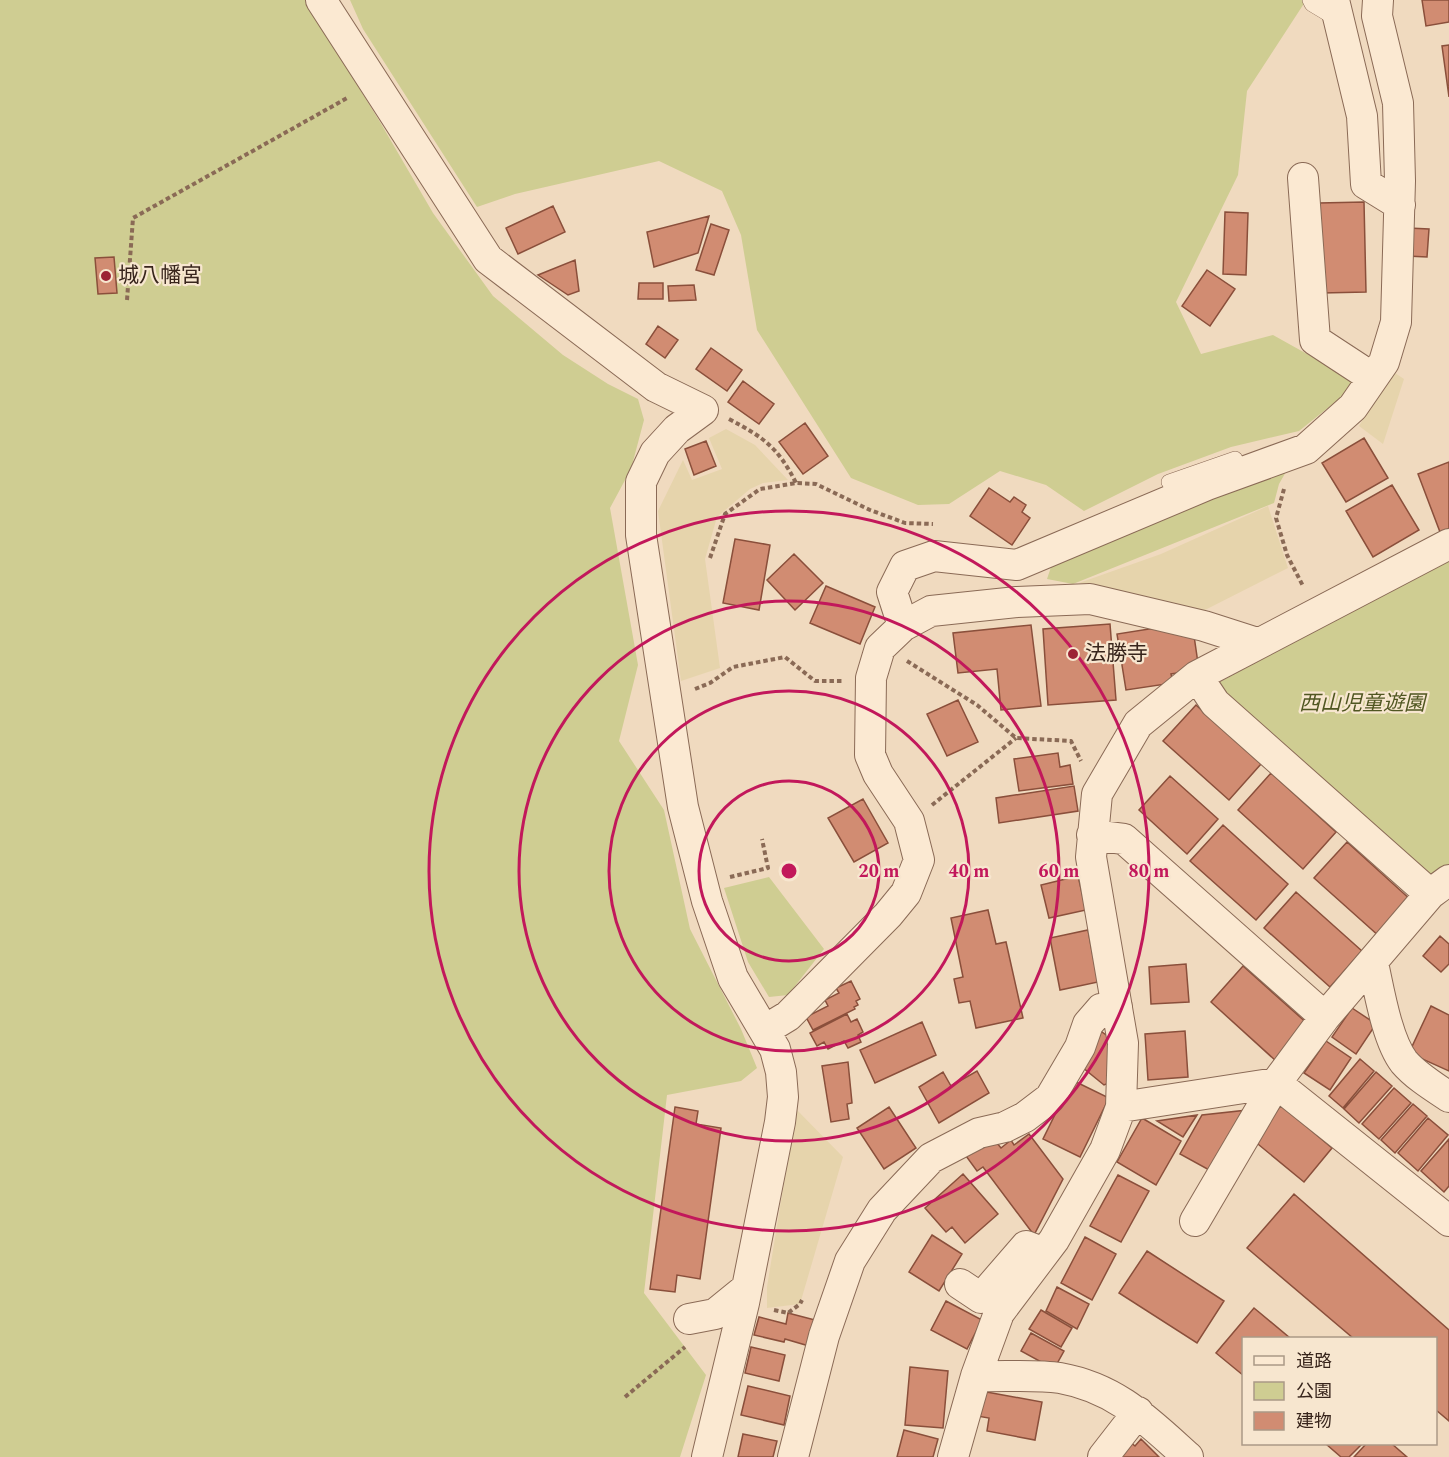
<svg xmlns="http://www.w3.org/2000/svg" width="1449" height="1457" font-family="Spectral,'Noto Sans JP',serif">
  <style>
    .farmland { fill: #e6d4ac }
    .green { fill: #cfcd92 }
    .building { fill: #d18c72; stroke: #8a4f3b; stroke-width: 1.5 }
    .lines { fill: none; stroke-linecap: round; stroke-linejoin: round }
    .lane-casing { stroke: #8a6a56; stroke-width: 16 }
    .street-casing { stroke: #8a6a56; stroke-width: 32 }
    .path { stroke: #8a6a56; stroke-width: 4; stroke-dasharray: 4.5 3; stroke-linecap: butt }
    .lane { stroke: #fbe9d2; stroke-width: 15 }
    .street { stroke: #fbe9d2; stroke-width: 30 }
    .ring { fill: none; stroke: #c2185b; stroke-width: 3 }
    .poi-dot { fill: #9c2335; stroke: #f7e6cf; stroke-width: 2 }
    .labels { text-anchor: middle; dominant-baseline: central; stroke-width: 4.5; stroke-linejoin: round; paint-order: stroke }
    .poi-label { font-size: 21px; fill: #38251c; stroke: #f7e6cf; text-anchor: start }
    .park-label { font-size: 21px; font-style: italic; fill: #505621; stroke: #f7e6cf }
    .centre { fill: #c2185b; stroke: #f7e6cf; stroke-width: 3 }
    .ring-label { font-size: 18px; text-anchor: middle; font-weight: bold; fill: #c2185b; stroke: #f7e6cf; stroke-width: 4.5; stroke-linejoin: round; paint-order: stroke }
  </style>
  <rect width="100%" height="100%" fill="#f0dabf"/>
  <path class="farmland" d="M1392,371l12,8 -21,65 -24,-18z
    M726,429l29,16 33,35 -25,3 -13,6 -33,28 -12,42 15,109 -39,13 -23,-170 25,-51 9,20 30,-11 -13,-31z
    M1268,506l20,62 -87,44 -122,-29 82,-29z
    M796,1109l47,48 -43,147 -33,4v-21z"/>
  <path class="green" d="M0,0h305l75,122 53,91 60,83 70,59 45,29 30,15 6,21 -13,49 -21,39 28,157 -19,76 45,69 26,119 51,100 16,39 -16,13 -74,14 -23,198 62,82 -26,82h-680z
    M350,0h954l1,2 -58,89 -9,84 -62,127 25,52 72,-19 86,48 -60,48 -68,16 -73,27 -74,37 -38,-26 -46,-14 -51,33 -31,1 -67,-27 -94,-148 -16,-95 -19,-44 -63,-30 -144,33 -38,13 -114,-178z
    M1291,463l-12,21 -5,19 -201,81 -26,-5 4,-12 22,-9 20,-14z
    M1449,559v305l-23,16 -212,-195z
    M769,877l55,72 -36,46 -19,2 -21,-35 -24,-74z"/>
  <path class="building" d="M1422,0h27v22l-23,4z
    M1449,45v52l-7,-51z
    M1364,202l2,90 -44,1 -3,-90z
    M553,206l12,26 -47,22 -12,-26z
    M1225,212l23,1 -2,62 -23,-1z
    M709,216l-11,37 -44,14 -7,-35z
    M711,224l18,6 -15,45 -18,-5z
    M1408,228l21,1 -2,28 -20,-1z
    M114,257l3,36 -19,1 -3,-36z
    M575,260l4,31 -11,4 -30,-20z
    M1207,270l28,19 -25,37 -28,-20z
    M639,283h24v16h-25z
    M694,285l2,15 -27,1 -1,-15z
    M658,326l20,14 -13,18 -19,-14z
    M711,348l31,22 -15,21 -31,-22z
    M743,381l31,23 -15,20 -31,-22z
    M805,423l23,33 -25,18 -24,-32z
    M1364,438l24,40 -42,24 -24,-39z
    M706,441l10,25 -22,9 -9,-26z
    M1449,462v67l-9,3 -22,-58z
    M1392,485l27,45 -46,27 -27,-46z
    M989,488l21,14 4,-5 12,8 -4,7 8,6 -18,27 -42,-29z
    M735,539l35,6 -11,65 -36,-7z
    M794,554l29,29 -28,27 -28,-30z
    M826,586l49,21 -15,37 -50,-21z
    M1110,624l6,76 -68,5 -5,-76z
    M1031,625l10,81 -40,4 -4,-41 -39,4 -5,-40z
    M1168,626l25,3 6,41 -28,4 2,9 -47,7 -9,-56z
    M958,700l20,42 -31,14 -20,-42z
    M1196,705l65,59 -32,36 -66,-59z
    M1058,753l2,14 10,-2 3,19 -54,7 -5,-32z
    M1271,773l65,59 -33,37 -65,-59z
    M1170,776l48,43 -31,35 -48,-44z
    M1074,786l4,25 -79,12 -3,-25z
    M863,799l25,44 -34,19 -26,-44z
    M1223,825l65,59 -32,36 -66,-59z
    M1347,842l65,59 -32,36 -66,-59z
    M1078,876l8,34 -37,8 -8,-33z
    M1296,892l66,59 -32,36 -66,-59z
    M988,910l8,34 10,-2 17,76 -47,10 -6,-27 -11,2 -5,-24 9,-2 -12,-59z
    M1088,930l10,52 -38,8 -10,-52z
    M1440,936l9,8v20l-8,8 -18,-16z
    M1186,964l3,38 -38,2 -2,-37z
    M1243,966l66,59 -33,36 -65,-59z
    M851,981l9,18 -4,2 2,4 -4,2 1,2 -42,21 -7,-13 22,-11 -3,-6 14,-7 -3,-5z
    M1431,1006l18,9v56l-40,-18z
    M1352,1008l24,16 -20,30 -24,-17z
    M847,1014l4,8 6,-3 6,13 -5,3 3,7 -13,6 -4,-7 -16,8 -4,-7 -7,4 -7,-13z
    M922,1022l14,33 -61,28 -15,-33z
    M1099,1030l13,9 2,42 -10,4 -22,-18z
    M1185,1031l3,46 -40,3 -3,-46z
    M1326,1041l25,17 -21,32 -26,-17z
    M1360,1059l14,12 -31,37 -14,-12z
    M848,1062l4,41 -5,1 2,15 -18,3 -9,-56z
    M977,1071l12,22 -50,30 -20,-36 24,-15 8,14z
    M1376,1072l16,14 -33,37 -15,-14z
    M1072,1080l37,18 -29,59 -37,-18z
    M1394,1088l17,15 -32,36 -17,-15z
    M1413,1104l14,12 -32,37 -14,-13z
    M1281,1105l51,43 -28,34 -51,-42z
    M675,1107l23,4 -2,13 25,4 -21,151 -23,-4 -2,17 -25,-3z
    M889,1107l27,41 -32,21 -27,-41z
    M1248,1110l-37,61 -31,-17 22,-39z
    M1197,1115l-14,22 -26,-16z
    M1142,1118l39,23 -25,44 -39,-23z
    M1428,1118l20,17 -30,36 -20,-18z
    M1029,1134l34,45 -29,56 -51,-68 -6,4 -11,-15 26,-19 9,11 10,-8 3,5z
    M1449,1139v47l-5,6 -23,-21z
    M963,1174l35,40 -33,29 -13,-16 -6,5 -21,-24z
    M1118,1175l31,16 -28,51 -31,-16z
    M1294,1194l155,136v91l-13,-11v-72h-83l-106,-90z
    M932,1235l30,19 -23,37 -30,-19z
    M1085,1237l31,17 -24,46 -31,-17z
    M1147,1251l77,50 -27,42 -78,-50z
    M1057,1287l32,17 -12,25 -31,-18z
    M946,1301l36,19 -15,29 -36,-19z
    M1254,1308l36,30h-46v38l-28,-23z
    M1041,1310l31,18 -11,19 -32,-18z
    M788,1313l27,7 -6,26 -24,-7 -1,3 -30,-7 5,-18 27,7z
    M1031,1333l33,18 -10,18 -33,-18z
    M751,1347l34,8 -6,26 -34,-8z
    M910,1367l38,4 -5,57 -38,-3z
    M748,1386l42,10 -6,29 -43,-10z
    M981,1391l61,11 -7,38 -48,-9 2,-13 -12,-2z
    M904,1430l34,9 -5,18h-36z
    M743,1434l34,7 -4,16h-35z
    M1141,1439l18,18h-44l14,-16 6,5z
    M1326,1444h36l-13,13h-8z
    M1366,1444h26l15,13h-53z"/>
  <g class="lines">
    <defs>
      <path id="lane" d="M1310,0l2,4 25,15
        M1169,482l66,-23"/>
      <path id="street" d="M321,0l167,259 168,128 47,23 -26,19 -22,24 -14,29v53l42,272 24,94 26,77 42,71 6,23 2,25 -3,25 -36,181 -37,154
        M1334,0l28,116 4,68 34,21
        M1303,178l12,162 58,38
        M903,626l-11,-34 13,-26 29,-10 83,9 190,-80 99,-36 47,-42 31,-45 12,-40 4,-141 -2,-78 -21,-87 1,-16
        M1197,676l18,27 215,191
        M1092,835l32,4 201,178
        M1373,963c6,27 14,77 31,99 12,14 30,25 45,35
        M765,1030l23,-14 100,-101 18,-22 13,-33 -10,-39 -31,-47 -8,-19 1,-77 9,-30 23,-22 28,-15 86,-9 73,-3 114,27 53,17
        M1121,1107l155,-24 173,138
        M1195,1221l81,-138 49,-66 105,-123 19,-14
        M960,1284l21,14 45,-52 13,5
        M689,1319l26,-5 32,-26
        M976,1376c26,1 59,-2 84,2 56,10 87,42 128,79
        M793,1457l31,-121 26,-75 32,-51 49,-52 48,-25 26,-6 20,-10 25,-19 30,-51 8,-23 13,-15 16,-2
        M953,1457l23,-81 23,-63 55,-73 51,-90 16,-43 2,-64 -32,-186 6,-63 41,-70 59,-48 252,-132
        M1103,1457l35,-45"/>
    </defs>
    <use href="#lane" class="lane-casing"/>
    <use href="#street" class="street-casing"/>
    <path class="path" d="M127,300l6,-82 216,-121
      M729,419c34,18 49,28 67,64
      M1284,489l-8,29 11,37 16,31
      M710,558l15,-44 35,-25 36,-6 20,1 54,26 35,13 28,1
      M907,661l70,44 39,33 55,3 10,20
      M695,689l15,-6 23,-16 52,-10 30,24h28
      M932,805l84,-67
      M730,877l38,-9 -6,-29
      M774,1310l14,3 12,-9 2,-4
      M625,1397l60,-50"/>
    <use href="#lane" class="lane"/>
    <use href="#street" class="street"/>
  </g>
  <g class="ring">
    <circle cx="789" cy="871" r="90"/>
    <circle cx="789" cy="871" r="180"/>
    <circle cx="789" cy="871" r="270"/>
    <circle cx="789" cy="871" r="360"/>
  </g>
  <g class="poi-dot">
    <circle cx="106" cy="276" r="6"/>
    <circle cx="1073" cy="654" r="6"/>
  </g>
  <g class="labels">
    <g class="poi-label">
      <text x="118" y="276">城八幡宮</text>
      <text x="1085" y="654">法勝寺</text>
    </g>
    <g class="park-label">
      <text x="1362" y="704">西山児童遊園</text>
    </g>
  </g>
  <circle cx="789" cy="871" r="9" class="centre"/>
  <g class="ring-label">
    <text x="879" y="877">20 m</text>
    <text x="969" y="877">40 m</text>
    <text x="1059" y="877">60 m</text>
    <text x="1149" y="877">80 m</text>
  </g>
  <rect x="1242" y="1337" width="195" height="108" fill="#f7e6cf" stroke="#ab9987" stroke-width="1.5"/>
  <rect x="1254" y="1356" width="30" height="9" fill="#fbe9d2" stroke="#ab9987" stroke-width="1.5"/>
  <text x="1296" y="1367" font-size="18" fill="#38251c">道路</text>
  <rect x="1254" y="1382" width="30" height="18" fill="#cfcd92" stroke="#ab9987" stroke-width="1.5"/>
  <text x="1296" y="1397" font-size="18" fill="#38251c">公園</text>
  <rect x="1254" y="1412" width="30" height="18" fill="#d18c72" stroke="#ab9987" stroke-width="1.5"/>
  <text x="1296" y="1427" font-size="18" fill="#38251c">建物</text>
</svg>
